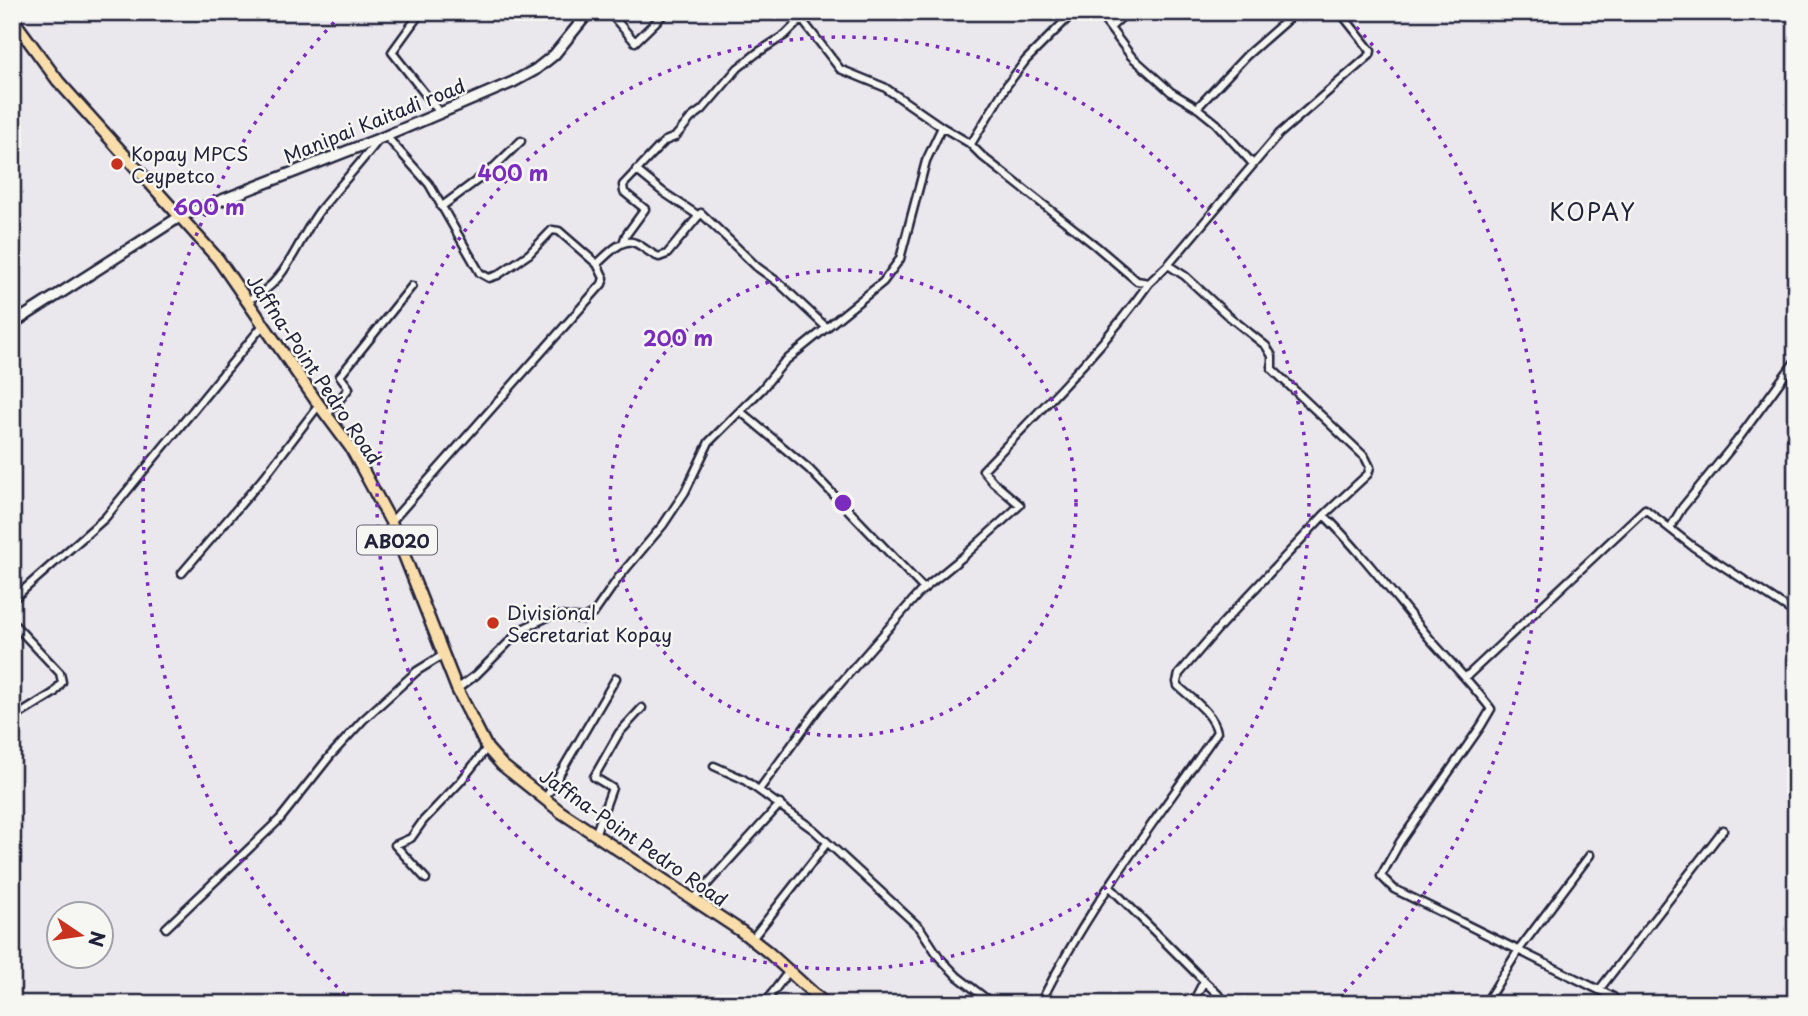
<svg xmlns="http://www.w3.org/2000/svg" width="1808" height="1016" font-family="'Playpen Sans',sans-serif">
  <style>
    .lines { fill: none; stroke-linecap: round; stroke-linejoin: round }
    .minor-casing { stroke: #22223b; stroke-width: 11 }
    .secondary-casing { stroke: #22223b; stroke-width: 14 }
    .primary-casing { stroke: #22223b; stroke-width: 15 }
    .minor { stroke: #f6f6f2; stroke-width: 6 }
    .secondary { stroke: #f6f6f2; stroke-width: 9 }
    .primary { stroke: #f9deab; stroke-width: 10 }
    .ring { fill: none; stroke: #7b2cbf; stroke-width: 3.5; stroke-dasharray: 3.5 7 }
    .poi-dot { fill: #c8321e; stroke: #f6f6f2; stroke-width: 2.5 }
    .labels { text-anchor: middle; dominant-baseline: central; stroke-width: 5; stroke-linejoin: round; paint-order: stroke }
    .shield { fill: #f6f6f2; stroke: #626272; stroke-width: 2 }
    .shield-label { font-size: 18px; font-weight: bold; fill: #22223b }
    .street-label { font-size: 19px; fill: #22223b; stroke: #f6f6f2 }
    .poi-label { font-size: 19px; fill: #22223b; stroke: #f6f6f2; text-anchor: start }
    .quarter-label { font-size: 23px; letter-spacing: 2px; fill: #22223b; stroke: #f6f6f2 }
    .centre { fill: #7b2cbf; stroke: #f6f6f2; stroke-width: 3.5 }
    .ring-label { font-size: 21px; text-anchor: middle; font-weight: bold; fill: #7b2cbf; stroke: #f6f6f2; stroke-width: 5; stroke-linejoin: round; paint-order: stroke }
  </style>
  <rect width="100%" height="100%" fill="#eae7ed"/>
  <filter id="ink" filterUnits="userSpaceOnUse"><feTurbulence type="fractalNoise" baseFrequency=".0143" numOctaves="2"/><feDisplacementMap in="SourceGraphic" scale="14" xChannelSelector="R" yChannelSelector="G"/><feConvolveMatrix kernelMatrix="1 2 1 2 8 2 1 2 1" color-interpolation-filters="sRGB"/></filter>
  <g filter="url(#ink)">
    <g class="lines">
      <defs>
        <path id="minor" d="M421,12l-29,40 48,61
          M609,12l26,30 31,-30
          M796,12l44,57 44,18 58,40 27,16 14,14 113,89 41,35 12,2 19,-18 17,11 41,38 40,32 6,10v13l93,88 5,10 -2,7 -44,41c39,39 71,82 106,124 20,23 42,45 61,70l-10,17 -81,116 -19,34 13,13 205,101 14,7 6,7
          M1098,12l33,44 40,36 25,15 20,16 37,41
          M1110,28l17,-16
          M1197,108l50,-53 49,-43
          M386,136l43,48 51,89 9,5 9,-3 31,-21 23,-24 7,1 38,33 7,14 -2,6 -211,238
          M971,144l36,-59 19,-25 48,-48
          M636,170l27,22 36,24
          M441,207l51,-38 29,-28
          M623,243l3,-8 19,-26 -21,-17 -1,-7 34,-36 8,-8 10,-4 16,-19 11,-8 36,-42 19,-15 28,-18 16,-16
          M597,264c9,-8 25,-27 38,-21 8,3 15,11 24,14l8,-3 34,-41 56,54 22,16 48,45
          M1168,265l111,-131 91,-79 1,-4 -31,-39
          M247,300c40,-14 50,-61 74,-91 19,-24 40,-46 59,-71
          M740,411l69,58 115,120
          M327,415l22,-27 -9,-12 72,-90
          M1670,528l12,-20 54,-66 60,-82
          M182,573l83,-97 54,-71
          M12,600l93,-82 159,-194
          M12,622l48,51 2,9 -8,11 -42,26
          M1466,677l179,-168 47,37 104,68
          M457,689l19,-14 46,-46 30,-14 31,4 11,-6 25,-36 44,-52 22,-33 24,-50 53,-53 22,-27 99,-80 17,-23 26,-98 16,-34
          M714,766l29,13 71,51 106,98 19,29 18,19 36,28
          M759,790l59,-81 102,-117 44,-36 56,-51 -27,-23 -10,-12c58,-61 118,-119 166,-187
          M545,799l71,-121
          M595,835l17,-47 -18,-11 25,-44 23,-25
          M426,879l-31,-34 16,-7 12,-17 38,-40 26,-33
          M1110,887l94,94
          M693,900l87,-96
          M166,928l114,-109 50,-63 33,-36 54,-49 26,-16
          M752,939l75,-96
          M1599,990l124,-160
          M764,1004l25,-33
          M1040,1004c48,-97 116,-184 177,-272 -3,-18 -26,-34 -39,-46l-1,-4 2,-8 42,-49 103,-110
          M1192,1004l12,-23 24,23
          M1485,1004l33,-53 72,-96"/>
        <path id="secondary" d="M12,324l169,-108 205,-80 127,-54 22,-12 19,-15 35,-43"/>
        <path id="primary" d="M12,18l46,63 160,178 101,146 32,43 40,74 66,167 30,59 15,17 59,47 180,119 27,21 57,52"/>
      </defs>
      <use href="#minor" class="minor-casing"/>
      <use href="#secondary" class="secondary-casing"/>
      <use href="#primary" class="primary-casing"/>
      <use href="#minor" class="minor"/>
      <use href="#secondary" class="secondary"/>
      <use href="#primary" class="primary"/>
    </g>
  </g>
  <g class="ring">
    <circle cx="843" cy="503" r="233"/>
    <circle cx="843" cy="503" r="466"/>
    <path d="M352 1002A700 700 0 0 1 344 12M1342 12A700 700 0 0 1 1334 1002"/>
  </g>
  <g class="poi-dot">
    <circle cx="117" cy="164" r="7"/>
    <circle cx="493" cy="623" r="7"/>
  </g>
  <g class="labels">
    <rect class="shield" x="357" y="525.5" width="80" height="29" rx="5"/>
    <g class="shield-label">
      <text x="397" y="540">AB020</text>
    </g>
    <g class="street-label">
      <text transform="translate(374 120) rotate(-22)">Manipai Kaitadi road</text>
      <text transform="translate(315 369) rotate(56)">Jaffna-Point Pedro Road</text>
      <text transform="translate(634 837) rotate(35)">Jaffna-Point Pedro Road</text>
    </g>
    <g class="poi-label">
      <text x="131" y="153">Kopay MPCS<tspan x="131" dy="22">Ceypetco</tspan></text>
      <text x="507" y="612">Divisional<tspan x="507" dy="22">Secretariat Kopay</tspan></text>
    </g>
    <g class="quarter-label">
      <text x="1593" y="211">KOPAY</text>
    </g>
  </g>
  <circle cx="843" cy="503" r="10" class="centre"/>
  <g class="ring-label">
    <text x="513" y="181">400 m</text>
    <text x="209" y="215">600 m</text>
    <text x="678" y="346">200 m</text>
  </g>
  <rect width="1808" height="1016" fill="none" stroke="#f6f6f2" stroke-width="42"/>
  <rect x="21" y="21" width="1766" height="974" fill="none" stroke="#22223b" stroke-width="2.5" filter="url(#ink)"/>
  <g transform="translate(80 935) rotate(103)"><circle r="33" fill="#f6f6f2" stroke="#a1a1a9" stroke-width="2"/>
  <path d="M0-5L12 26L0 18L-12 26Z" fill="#c8321e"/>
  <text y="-10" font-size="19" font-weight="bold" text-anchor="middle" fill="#22223b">N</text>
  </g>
</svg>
